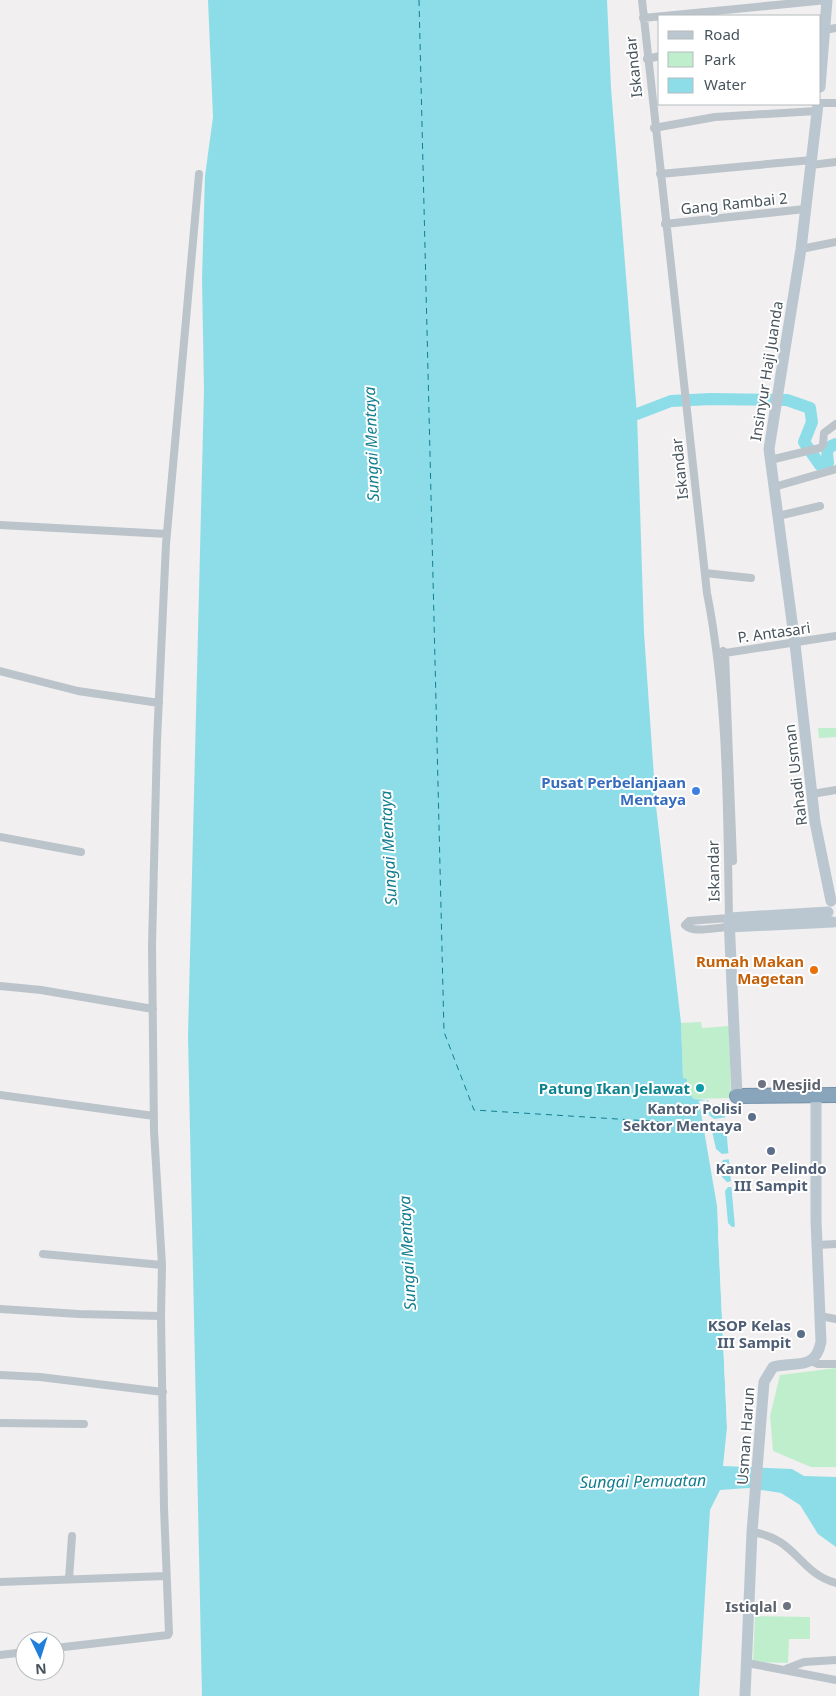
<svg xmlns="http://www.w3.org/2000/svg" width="836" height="1696" font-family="'Noto Sans',sans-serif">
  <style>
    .green { fill: #bfeecd }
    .water { fill: #8ddde9 }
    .pier { fill: #f1efef }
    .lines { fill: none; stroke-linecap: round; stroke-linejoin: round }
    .river { stroke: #8ddde9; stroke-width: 12 }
    .ferry { stroke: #117e8f; stroke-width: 1; stroke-dasharray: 6 5; stroke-linecap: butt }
    .highway-casing { stroke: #7390a8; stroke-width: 16 }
    .street { stroke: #bbc4cb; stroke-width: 8 }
    .secondary { stroke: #bbc7d0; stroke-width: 11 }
    .highway { stroke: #88a5bc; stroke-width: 14 }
    .shop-dot { fill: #3f7fe0; stroke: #fff; stroke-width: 2 }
    .food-dot { fill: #e8710a; stroke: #fff; stroke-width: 2 }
    .worship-dot { fill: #6b7280; stroke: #fff; stroke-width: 2 }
    .culture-dot { fill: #0f9aa8; stroke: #fff; stroke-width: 2 }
    .service-dot { fill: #5c6f8a; stroke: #fff; stroke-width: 2 }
    .labels { text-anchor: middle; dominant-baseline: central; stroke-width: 4; stroke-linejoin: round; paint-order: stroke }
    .street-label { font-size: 15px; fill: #47545c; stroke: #fff }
    .shop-label { font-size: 15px; font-weight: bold; fill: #366cbe; stroke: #fff; text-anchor: end }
    .food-label { font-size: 15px; font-weight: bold; fill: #c56008; stroke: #fff; text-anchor: end }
    .worship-label { font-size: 15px; font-weight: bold; fill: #5b616d; stroke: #fff; text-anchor: start }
    .culture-label { font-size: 15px; font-weight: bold; fill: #0d838f; stroke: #fff; text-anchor: end }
    .service-label { font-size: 15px; font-weight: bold; fill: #4e5e75; stroke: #fff; text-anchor: end }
    .water-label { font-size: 16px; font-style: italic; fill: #117e8f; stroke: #fff }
  </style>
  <rect width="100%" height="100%" fill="#f1efef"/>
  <path class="green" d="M818,728h18v9l-17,1z
    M701,1022l1,6 27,-2 2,72 -37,1 -7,-8v-12h-4l-2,-56z
    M836,1368v99h-25l-38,-16 -3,-35 10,-41z
    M755,1616l55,1v22h-21l-1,24 -35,-1z"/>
  <path class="water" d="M208,0h399l4,88 26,326 7,219 12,173 25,217 2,55 4,1v12l7,8 14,1 1,5 15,-1 11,123 -17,6 9,194 -4,39 69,3 12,7 32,1v70l-18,-13 -18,-29 -19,-12 -33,-5 -28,2 -10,20 -11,186h-497l-14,-660 16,-646 -2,-111 3,-103 8,-59z"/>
  <path class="pier" d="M707,1100l2,15 5,4 14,-2v6l-13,2 -3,6 4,18 6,5 9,-1v6l-8,1 -3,4 2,13 5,5 6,-1v6h-5l-3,4 3,32 4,4 5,-1 -16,8 9,193h-3l-10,-221 -18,-105z"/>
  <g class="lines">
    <path class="river" d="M621,415l16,-1 34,-13 40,-2 76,1 23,8 2,14 -8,20 16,23h6l2,-2c-1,-11 -3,-15 8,-19"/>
    <path class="ferry" d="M419,0l25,1032 30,78 207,13h22"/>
    <defs>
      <path id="highway" d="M737,1096l99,-1"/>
    </defs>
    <use href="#highway" class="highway-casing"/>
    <path class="street" d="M642,0l65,593c21,107 20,217 22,325l-40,3 -4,4c8,9 32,2 44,2
      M643,18l184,-18
      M825,30l11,-2
      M647,59l13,-3
      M820,103h16
      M654,128l61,-11 102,-6
      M811,165l25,-3
      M660,174l152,-14
      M665,224l140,-15
      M801,249l35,-7
      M770,460l50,-12 3,-3 1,-12 12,-9
      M774,487l62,-18
      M778,516l42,-10
      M0,525l167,9
      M705,573l46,5
      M723,651l2,2 111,-17
      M725,653l8,208
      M0,671l78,20 81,12
      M812,794l24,-4
      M0,837l81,15
      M0,986l41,4 112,19
      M0,1095l154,21
      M817,1245l19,-1
      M43,1254l119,11
      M0,1309l79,5 82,2
      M820,1316l16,3
      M811,1361l7,3h18
      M0,1375l40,2 123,15
      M0,1423l84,1
      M752,1532c44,6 47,41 84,51
      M69,1579l3,-43
      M0,1582l166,-6
      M55,1648l113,-13 1,-2 -5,-125 -3,-192 1,-51 -8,-134 -2,-185 5,-205 9,-197 33,-370
      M0,1655l25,-3
      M747,1663l89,17
      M786,1669l18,-7 32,-2"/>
    <path class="secondary" d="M820,87l7,-87
      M818,104l-17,145 -32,200 26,195 20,178 16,79
      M729,927l104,-5
      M737,1096l-8,-178 99,-6
      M745,1696l7,-164 12,-150 9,-15c23,-6 42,4 48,-25l-5,-122v-125"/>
    <use href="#highway" class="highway"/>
  </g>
  <circle class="shop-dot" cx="696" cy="791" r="5"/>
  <circle class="food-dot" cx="814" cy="970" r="5"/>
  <g class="worship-dot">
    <circle cx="762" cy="1084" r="5"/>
    <circle cx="787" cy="1606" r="5"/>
  </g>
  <circle class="culture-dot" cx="700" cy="1088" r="5"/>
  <g class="service-dot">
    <circle cx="752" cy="1117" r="5"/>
    <circle cx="771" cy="1151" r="5"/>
    <circle cx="801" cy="1334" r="5"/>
  </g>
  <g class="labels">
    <g class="street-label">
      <text transform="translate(633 67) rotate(-96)">Iskandar</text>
      <text transform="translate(734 203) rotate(-6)">Gang Rambai 2</text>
      <text transform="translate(766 371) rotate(-81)">Insinyur Haji Juanda</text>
      <text transform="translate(679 469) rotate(-96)">Iskandar</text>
      <text transform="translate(774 632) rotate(-8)">P. Antasari</text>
      <text transform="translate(795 775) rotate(-97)">Rahadi Usman</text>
      <text transform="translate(713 871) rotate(-91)">Iskandar</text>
      <text transform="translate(745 1436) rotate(-86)">Usman Harun</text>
    </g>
    <g class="shop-label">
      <text x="686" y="782">Pusat Perbelanjaan<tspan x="686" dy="17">Mentaya</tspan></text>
    </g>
    <g class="food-label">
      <text x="804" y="961">Rumah Makan<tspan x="804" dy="17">Magetan</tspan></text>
    </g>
    <g class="worship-label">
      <text x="772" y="1084">Mesjid</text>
      <text x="777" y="1606" text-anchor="end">Istiqlal</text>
    </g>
    <g class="culture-label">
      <text x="690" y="1088">Patung Ikan Jelawat</text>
    </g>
    <g class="service-label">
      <text x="742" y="1108">Kantor Polisi<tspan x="742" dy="17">Sektor Mentaya</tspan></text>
      <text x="771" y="1168" text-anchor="middle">Kantor Pelindo<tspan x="771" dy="17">III Sampit</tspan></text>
      <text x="791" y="1325">KSOP Kelas<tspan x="791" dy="17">III Sampit</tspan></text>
    </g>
    <g class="water-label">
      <text transform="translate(371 444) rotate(-92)">Sungai Mentaya</text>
      <text transform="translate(388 848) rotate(-93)">Sungai Mentaya</text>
      <text transform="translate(407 1253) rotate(-93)">Sungai Mentaya</text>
      <text transform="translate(643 1481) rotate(-1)">Sungai Pemuatan</text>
    </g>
  </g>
  <rect x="658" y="15" width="162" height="90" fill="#ffffff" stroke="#b5bbbe"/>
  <rect x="668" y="31" width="25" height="8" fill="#bbc7d0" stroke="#b5bbbe"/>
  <text x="704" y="40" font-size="15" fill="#47545c">Road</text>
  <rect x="668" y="52" width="25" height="15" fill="#bfeecd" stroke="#b5bbbe"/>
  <text x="704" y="65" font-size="15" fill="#47545c">Park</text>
  <rect x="668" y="78" width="25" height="15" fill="#8ddde9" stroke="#b5bbbe"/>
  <text x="704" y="90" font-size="15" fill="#47545c">Water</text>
  <g transform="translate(40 1656) rotate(176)"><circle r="24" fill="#ffffff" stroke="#b5bbbe"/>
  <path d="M0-4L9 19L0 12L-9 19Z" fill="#1f7fdb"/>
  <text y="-8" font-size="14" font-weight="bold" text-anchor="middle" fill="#47545c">N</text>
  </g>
</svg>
